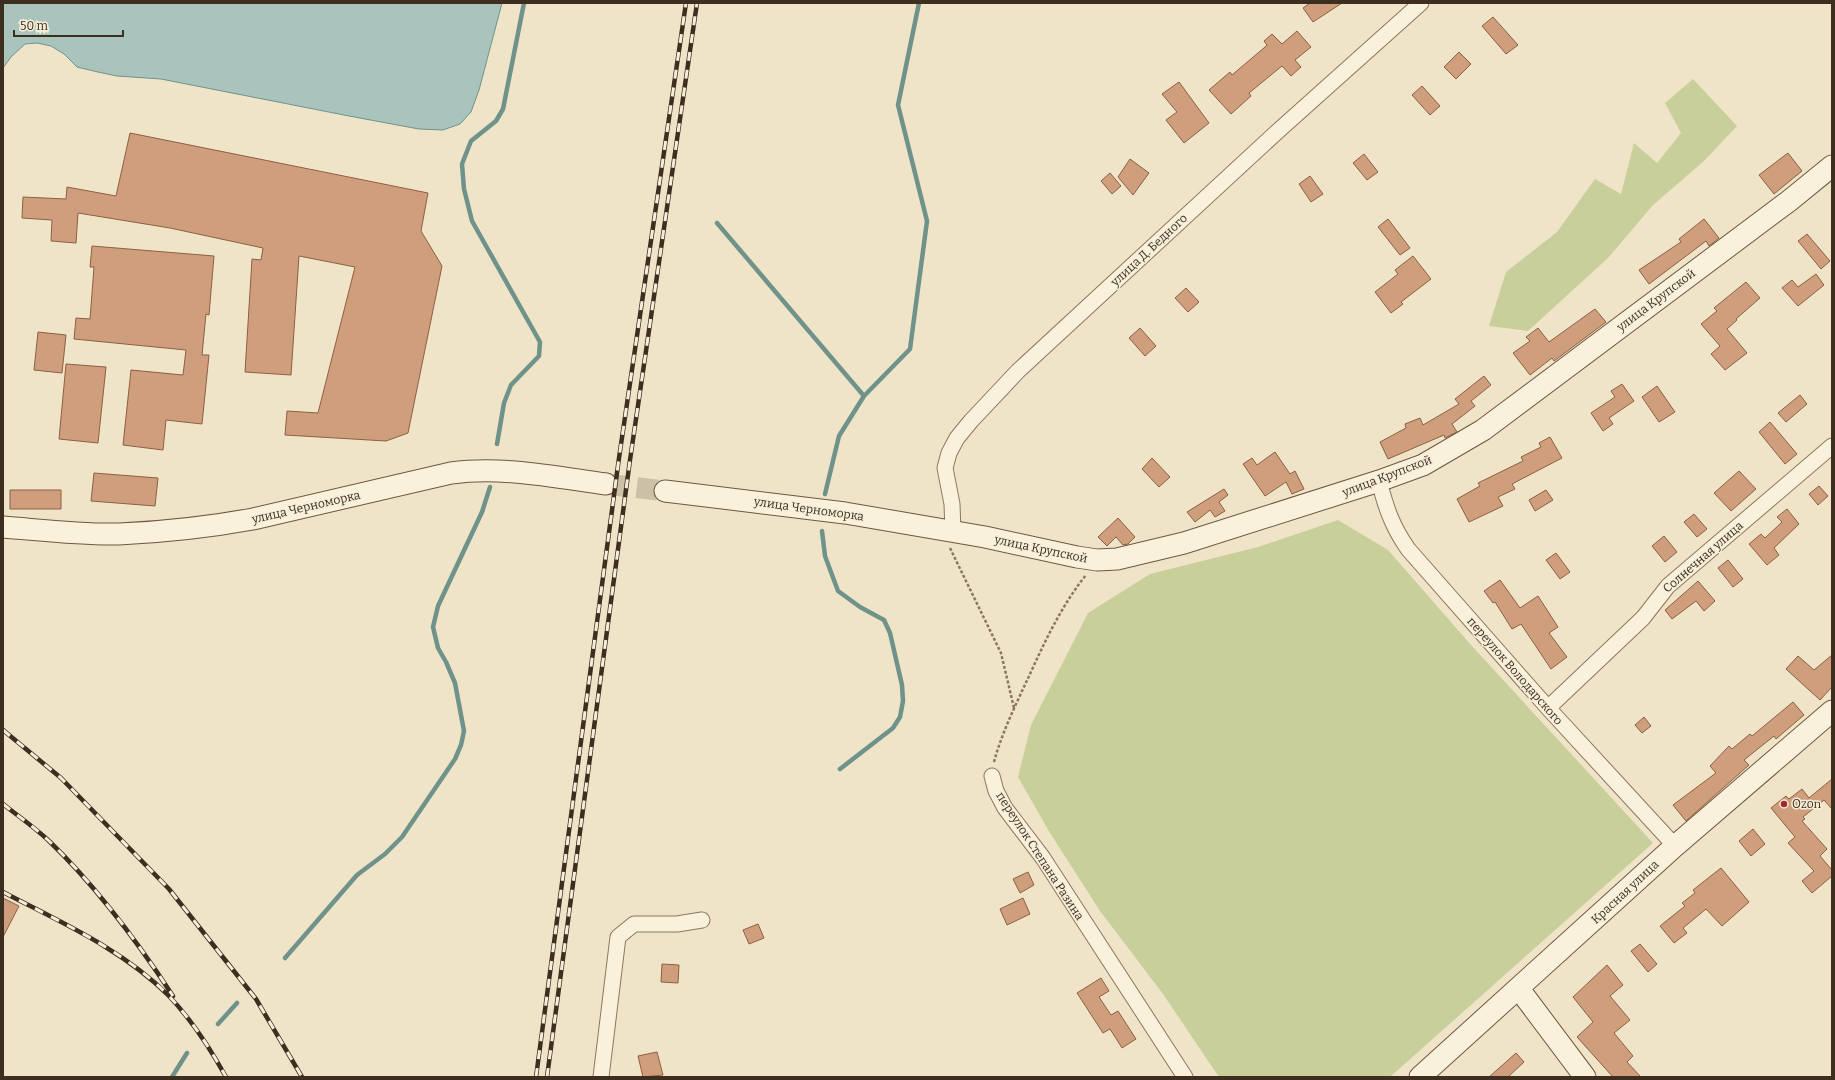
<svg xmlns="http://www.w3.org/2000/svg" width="1835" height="1080" font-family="Bitter,serif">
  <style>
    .green { fill: #c9cf9b }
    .water { fill: #a9c4bc; stroke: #6f938a }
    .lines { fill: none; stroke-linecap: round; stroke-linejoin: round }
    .stream { stroke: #6f938a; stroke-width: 4.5 }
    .building { fill: #cf9f7d; stroke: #8d5f41 }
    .secondary-tunnel { stroke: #ccc0a6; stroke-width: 21; stroke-dasharray: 21 10; stroke-linecap: butt }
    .street-casing { stroke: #8d765c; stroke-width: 17 }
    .secondary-casing { stroke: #6f573f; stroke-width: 23 }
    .path { stroke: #8d765c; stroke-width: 2.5; stroke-dasharray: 3 2; stroke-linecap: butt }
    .street { stroke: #faf1dc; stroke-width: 15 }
    .secondary { stroke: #faf1dc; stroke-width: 21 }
    .rail-casing { stroke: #3d2e20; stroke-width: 4.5 }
    .rail { stroke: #f7eed8; stroke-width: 3; stroke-dasharray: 9; stroke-linecap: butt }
    .poi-dot { fill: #9e2a2b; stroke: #f7eed8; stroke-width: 1.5 }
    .labels { text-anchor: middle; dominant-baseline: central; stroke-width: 3; stroke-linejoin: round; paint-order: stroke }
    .street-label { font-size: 12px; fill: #3d2e20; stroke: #f7eed8 }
    .poi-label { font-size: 12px; fill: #3d2e20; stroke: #f7eed8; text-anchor: start }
  </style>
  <rect width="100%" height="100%" fill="#f0e4c8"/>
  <path class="green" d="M1693,79l44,47 -33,35 -51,44 -45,53 -80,73 -39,-5 17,-54 51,-40 38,-53 26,15 13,-51 23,20 24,-30 -16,-30z
    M1338,520l50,30 83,95 182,198 -263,234h-171l-56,-83 -63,-83 -50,-78 -32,-56 13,-52 57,-112 62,-39 108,-27z"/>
  <path class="water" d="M3,3h499l-23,87 -8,22 -11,12 -17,6 -24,-1 -70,-13 -188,-37 -44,-3 -19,-4 -21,-5 -13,-13 -13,-8 -14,-3 -12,1 -14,13 -8,11z"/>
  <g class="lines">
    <path class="stream" d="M717,223l147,173
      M497,444l7,-41 7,-18 28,-29 1,-14 -68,-121 -8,-32 -2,-25 9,-23 25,-20 7,-12 21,-106
      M825,494l14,-58 25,-40 46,-47 17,-128 -29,-116 21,-102
      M822,531l3,25 13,35 22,16 24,13 6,13 12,52 1,16 -3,16 -7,11 -53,41
      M285,958l72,-83 28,-21 17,-17 53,-78 6,-14 3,-14 -9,-48 -9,-21 -8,-14 -5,-21 5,-21 44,-94 8,-25
      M218,1024l19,-21
      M172,1077l15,-24"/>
  </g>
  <path class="building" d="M1310,3h32l-29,19 -10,-14z
    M1493,17l25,28 -12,9 -24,-28z
    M1297,31l14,16 -16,13 6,7 -10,9 -9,-10 -33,27 2,3 -20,18 -22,-24 21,-18 2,3 33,-28 2,-2 -3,-4 8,-7 10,10z
    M1459,52l12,12 -15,15 -12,-12z
    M1179,82l30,41 -25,20 -18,-23 11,-8 -15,-18z
    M1422,86l18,20 -10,9 -18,-20z
    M130,133l298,60 -7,38 21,35 -34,167 -22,8 -101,-6 2,-24 31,2 37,-146 -56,-11 -8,119 -46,-3 7,-113 9,1 2,-12 -93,-20 -92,-15 -2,30 -25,-2 1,-21 -30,-2 1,-21 43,2 1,-12 49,9z
    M1788,153l14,18 -28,23 -15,-19z
    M1364,154l14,18 -11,8 -14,-17z
    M1130,159l19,14 -16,22 -15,-18z
    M1110,173l11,13 -9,8 -11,-13z
    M1310,176l13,18 -12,8 -12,-18z
    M1388,219l22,29 -10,7 -22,-28z
    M1704,219l15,19 -10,8 -3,-5 -57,43 -10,-14 42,-28 -2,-3z
    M1807,234l23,27 -9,8 -23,-28z
    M92,246l122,10 -5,59 -3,-1 -4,41h7l-7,69 -36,-4 -3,30 -40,-5 8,-75 52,5 3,-25 -112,-11 2,-21 14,1 4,-52h-4z
    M1413,256l18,23 -30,23 2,2 -12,9 -16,-21 23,-18 -3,-4z
    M1816,274l8,11 -26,21 -16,-18 10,-8 6,7z
    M1746,282l14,16 -24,21 1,1 -10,9 20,24 -22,17 -14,-16 9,-8 -19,-22 16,-13 -3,-3z
    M1186,288l13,14 -11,10 -13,-14z
    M1595,309l11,13 -52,39 -2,-3 -22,17 -17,-22 17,-12 -4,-4 12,-9 11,14z
    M1140,328l16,18 -11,10 -16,-18z
    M38,332l28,3 -4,38 -28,-3z
    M66,364l40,3 -8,76 -39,-4z
    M1484,376l7,9 -20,16 4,5 -23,18 5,8 -12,6 -1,-3 -56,24 -8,-17 26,-14 -1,-4 15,-6 3,7 36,-21 -4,-5z
    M1622,384l12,17 -25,17 4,6 -10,7 -12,-18 24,-16 -4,-6z
    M1657,386l18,26 -16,10 -17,-25z
    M1800,395l7,9 -21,18 -8,-9z
    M1770,422l27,32 -12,10 -26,-32z
    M1550,437l12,21 -50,26 3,5 -17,8 5,9 -34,16 -12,-23 23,-13 -2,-3 45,-22 -2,-4 20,-10 -2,-4z
    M1275,452l15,22 5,-3 9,18 -12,5 -6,-12 -21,14 -22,-32 9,-6 5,7z
    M1152,458l18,19 -11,10 -17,-18z
    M1739,471l17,18 -25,22 -17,-18z
    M94,473l64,5 -3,28 -64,-5z
    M1819,486l9,10 -10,9 -9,-11z
    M1224,489l4,6 -9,7 6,9 -10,6 -5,-7 -15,12 -8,-10z
    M10,490h51v19h-51z
    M1546,490l7,10 -18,11 -6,-11z
    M1787,509l12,15 -25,24 5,7 -12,10 -18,-21 12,-10 4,4 17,-16 -5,-5z
    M1694,514l13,15 -10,8 -13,-15z
    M1118,518l17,19 -7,7 -5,1 -7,-8 -9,9 -9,-9z
    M1664,536l13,16 -12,10 -13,-16z
    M1556,553l14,19 -10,7 -14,-19z
    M1728,560l15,19 -10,8 -15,-19z
    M1500,580l20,28 18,-12 20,31 -9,6 18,24 -16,12 -30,-45 -9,5 -17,-27 -2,1 -9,-12z
    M1698,581l17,20 -11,10 -8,-10 -24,18 -7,-9z
    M1832,655v32l-12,13 -34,-31 12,-13 16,14z
    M1793,702l11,13 -28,24 -2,-3 -30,24 5,5 -63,56 -13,-16 43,-32 -6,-7 19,-20 3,3 18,-15 2,2z
    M1644,717l7,9 -9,7 -7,-8z
    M1832,779v30l-8,-9 -21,17 2,2 -3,2 25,28 -7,7 12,14v6l-20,17 -10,-12 12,-10 -26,-28 7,-6 -24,-29 15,-12 3,3 13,-10 7,9z
    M1753,829l12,15 -14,12 -12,-15z
    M1721,868l28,34 -27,24 -16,-17 -23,19 4,5 -13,10 -14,-17 25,-20 -3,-3 13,-10 -2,-3z
    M1028,872l6,13 -14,8 -7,-14z
    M3,898l16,8 -16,31z
    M1023,898l7,16 -23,11 -7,-16z
    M758,924l6,14 -15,6 -6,-14z
    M1640,944l17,20 -9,8 -17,-21z
    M662,964l17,1 -1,18 -17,-1z
    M1607,965l16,20 -13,11 20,24 -16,13 19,23 -6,6 14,15h-28l-36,-40 16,-15 -20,-25z
    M1101,978l8,13 -10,6 12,18 7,-4 18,28 -14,9 -12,-19 -7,4 -26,-40z
    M657,1052l6,23 -20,2 -5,-21z
    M1516,1053l8,9 -16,15h-19z"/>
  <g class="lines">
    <path class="secondary-tunnel" d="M606,484l59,7"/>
    <defs>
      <path id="street" d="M1379,481c7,27 13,45 29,68l140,159 127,138
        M953,532l-1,-28 -7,-36 4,-15 8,-15 14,-17 47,-50 260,-240 143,-128
        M1548,708l95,-90 25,-32 164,-140
        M992,776l4,15 9,17 38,50 142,219
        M601,1077l17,-140 16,-13h43l25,-4"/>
      <path id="secondary" d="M665,491l180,22 140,24 92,20 20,3 20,-1 67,-16 195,-62 44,-16 60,-35 306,-229 43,-35
        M3,527c38,3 78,8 116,7 45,-2 90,-7 134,-15l198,-46c51,-7 104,4 155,11
        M1519,989l66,88
        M1420,1077l255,-231 157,-135"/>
    </defs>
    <use href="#street" class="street-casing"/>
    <use href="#secondary" class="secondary-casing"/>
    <path class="path" d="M950,548l51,105 13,55
      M994,762c8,-30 23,-60 36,-88 16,-35 32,-69 56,-99"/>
    <use href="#street" class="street"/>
    <use href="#secondary" class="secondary"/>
    <defs>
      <path id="rail" d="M3,730l58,48 108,111 87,110 46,78
        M3,804c15,12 31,23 45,36 48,46 89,101 125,156
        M3,892c57,30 119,57 165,103 23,24 42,53 58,82
        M536,1077l83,-619 67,-455
        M547,1077l83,-617 67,-457"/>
    </defs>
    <use href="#rail" class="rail-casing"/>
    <use href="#rail" class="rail"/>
  </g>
  <circle class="poi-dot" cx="1784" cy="804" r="4"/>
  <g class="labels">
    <g class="street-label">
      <text transform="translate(1149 250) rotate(-43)">улица Д. Бедного</text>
      <text transform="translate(1656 300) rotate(-37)">улица Крупской</text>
      <text transform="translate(1387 476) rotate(-21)">улица Крупской</text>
      <text transform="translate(306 507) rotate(-13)">улица Черноморка</text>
      <text transform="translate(809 509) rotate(8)">улица Черноморка</text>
      <text transform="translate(1041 549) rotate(12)">улица Крупской</text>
      <text transform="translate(1703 557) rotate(-41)">Солнечная улица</text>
      <text transform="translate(1515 671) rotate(49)">переулок Володарского</text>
      <text transform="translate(1040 856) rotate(57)">переулок Степана Разина</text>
      <text transform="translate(1625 892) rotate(-43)">Красная улица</text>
    </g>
    <g class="poi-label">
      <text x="1792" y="804">Ozon</text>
    </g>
  </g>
  <rect width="1835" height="1080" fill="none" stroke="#3d2e20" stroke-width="8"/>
  <path d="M14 30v6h109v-6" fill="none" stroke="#3d2e20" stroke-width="2"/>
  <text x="20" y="30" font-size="12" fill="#3d2e20" stroke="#f7eed8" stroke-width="3" paint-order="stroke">50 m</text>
</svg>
